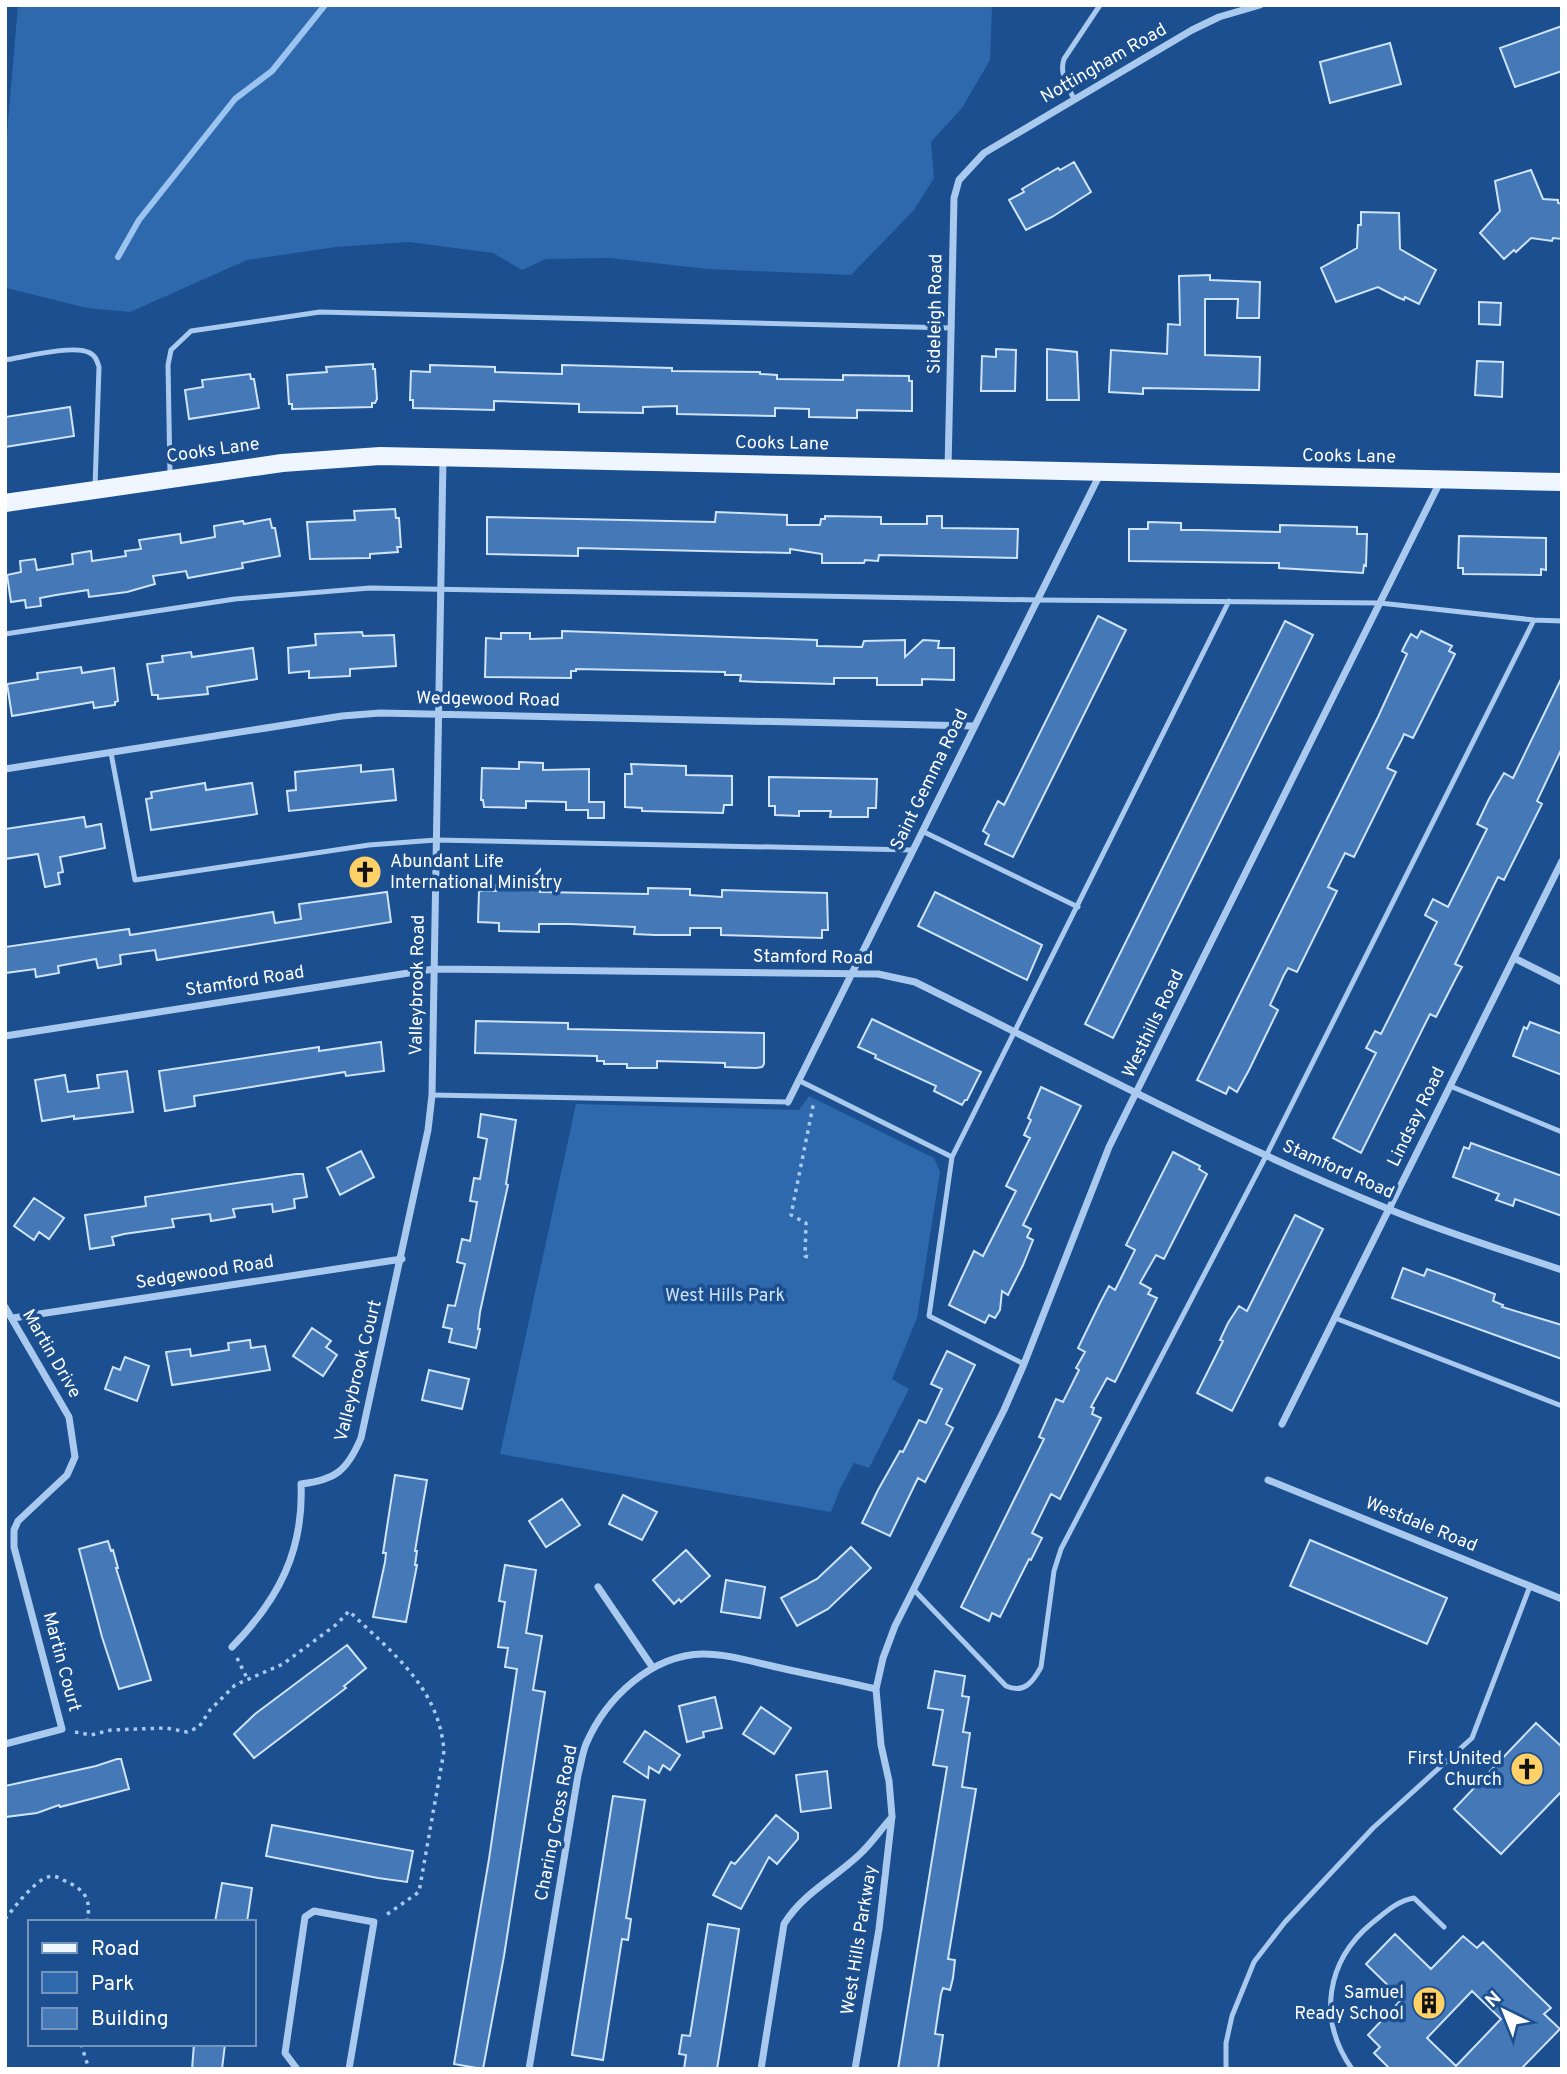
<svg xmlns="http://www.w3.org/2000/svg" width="1567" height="2074" font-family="Overpass,sans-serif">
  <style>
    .green { fill: #2e69ad }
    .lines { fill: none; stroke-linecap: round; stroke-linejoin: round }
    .stream { stroke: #9cc4f0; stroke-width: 6 }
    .building { fill: #4478b7; stroke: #cfe3fa; stroke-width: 2; fill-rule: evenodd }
    .path { stroke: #a9c9ee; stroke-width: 3.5; stroke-dasharray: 3.5 5; stroke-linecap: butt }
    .service { stroke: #a9c9ee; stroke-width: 5 }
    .minor { stroke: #a9c9ee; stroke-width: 7 }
    .primary { stroke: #f0f6ff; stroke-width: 18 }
    .labels { text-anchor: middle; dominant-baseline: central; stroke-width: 7; stroke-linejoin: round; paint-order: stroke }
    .street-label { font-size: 18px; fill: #fff; stroke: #1b4f8f }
    .poi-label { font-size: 18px; fill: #fff; stroke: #1b4f8f; text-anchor: end }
    .park-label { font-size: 18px; fill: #cfe3fa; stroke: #1b4f8f }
  </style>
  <rect width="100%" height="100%" fill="#1b4f8f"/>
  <path class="green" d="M18,5h973l1,4 -2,51 -28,48 -31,34 3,36 -20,32 -63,65 -144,-6 -97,-11 -64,1 -24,11 -29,-17 -84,-11 -73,5 -89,13 -117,52 -43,-4 -81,-20 -1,-131z
    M809,1096l125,62 6,14 -23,146 -25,61 17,10 -40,79 -15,-5 -14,26 -9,23 -331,-58 76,-350 223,6z"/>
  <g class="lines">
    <path class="stream" d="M118,257l21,-37 96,-121 37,-28 53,-66"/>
  </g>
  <path class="building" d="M1562,26v45l-47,16 -15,-39z
    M1390,43l11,41 -71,19 -10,-41z
    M1074,162l17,30 -39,25 -26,13 -17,-30 15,-8 -2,-3 36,-21 2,2z
    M1531,170l12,29 15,1v3l4,1v35l-9,-1 -1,3 -21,-3 -15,14 -2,-2 -10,9 -24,-26 20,-22 -5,-30z
    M1361,212l38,1 1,36 36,21 -17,34 -14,-7 -1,3 -7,-3 -19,-10 -42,15 -15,-34 36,-20 1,-23h3z
    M1210,275v5l50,2 -1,36h-22l1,-19h-33v56l55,2 -1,33 -116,-2v6l-34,-2 2,-42 56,4 1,-30 12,1 -1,-49z
    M1479,302l22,1 -1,22 -21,-1z
    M996,349l20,1 -1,41h-34l1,-35 14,1z
    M1047,349l30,3 2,48h-32z
    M1477,361l26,1 -1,35 -27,-2z
    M373,364v5h2l2,30 -2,4h-3v4l-80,2v-5h-3l-2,-29 40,-3 -1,-5z
    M430,365l65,2v5l67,2v-9l110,3v3l88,1v2l17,1v4l66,1v-5l66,1v5h3v30l-55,-1v8l-48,-1v-8l-34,-1v8l-98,-2v-8l-34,1v6l-64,-1v-8l-85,-3v9l-81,-2v-8h-3l1,-29 19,1z
    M250,374l1,5h3l5,29 -70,11 -4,-29 18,-3 -1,-7z
    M70,407l4,29 -69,11v-30z
    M395,509l1,9h3l2,29h-4l1,5 -28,2v4l-60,1 -3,-37 48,-2 -1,-9z
    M716,512l71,3v10h33l1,-6h4v-3l56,1v7h46v-8h15v12l76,1 -1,29 -138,-3 -1,6 -13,-1 -1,3h-42v-9l-32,-5v4l-212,-5v8l-91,-2v-37l228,5z
    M270,519l2,9h3l5,28 -38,7 1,5 -55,10 -2,-7 -33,5 2,8 -28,8 -38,5 -1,-7 -32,5 -16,3 1,8 -15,2 -1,-8 -14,2 -4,-27 14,-3 -1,-11 15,-2 2,11 36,-6 -1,-10 19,-3 1,10 34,-5 -1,-5 16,-2 -2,-9 41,-6 1,9 34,-6 -1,-11 29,-5 1,3z
    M1148,522l33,1v7h18l81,2v-7l77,2v7h10l-1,32 -2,-1 -1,8 -84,-5v-5l-150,-2v-32h19z
    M1459,536l87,2v32l-5,-1v6l-78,-1v-6h-5z
    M1098,616l28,14 -113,227 -28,-13 4,-9 -6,-4 15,-30 6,4z
    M1285,621l28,14 -200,403 -28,-14z
    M562,631l255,9v6l45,1 2,-6 41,-1v17l18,-17 16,1 -1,7h16v32l-32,-1v6h-45v-7h-43v6l-75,-2 -19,-1 1,-6h-16v-3l-149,-3v2h-5v7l-86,-1 1,-39 15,1v-6h29v6l32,-1z
    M1421,631l31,15 -3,5 6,3 -42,84 -9,-4 -2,5 -15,29 9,4 -42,85 -9,-4 -17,34 9,4 -40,81 -9,-4 -4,7 -14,30 8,5 -29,60 -12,22 -8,-5 -3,7 -29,-14 181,-363 29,-63 -5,-3 4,-8 5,-9 6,4z
    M362,632l1,4 31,-1 2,31 -46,3v7l-41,2v-7l-20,2 -1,-25 28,-3 -1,-11z
    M253,648l4,31 -50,8 1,7 -50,5v-4h-6l-5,-31 16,-2 -1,-6 29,-4 1,5z
    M81,667l1,6 32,-5 4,33 -3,1v3l-21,3 -1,-6 -81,14 -5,-32 31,-5 -1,-6z
    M1562,677v71l-25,53 5,3 -38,76 -6,-3 -43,87 7,3 -5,9 -21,41 -6,-3 -69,139 -28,-15 43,-85 -10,-5 9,-17 6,3 56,-112 -12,-7 8,-16 15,8 39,-78 -10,-5 12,-25 15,-26 9,5z
    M519,762l24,1v7l46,-1v33h15v16h-16v-8h-22v-8l-40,-1v7l-42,-1 -1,-7h-2l1,-32 37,1z
    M631,764l55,2v9l46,1v29h-8l-1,8 -81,-2v-3l-17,-1v-33h7z
    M361,765v7l32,-3 3,31 -107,11 -2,-20 9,-1 -1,-18z
    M769,777l108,2 -1,29h-8v9h-38l1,-6h-32v5l-24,-1v-9h-6z
    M205,783l1,7 46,-7 5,31 -106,16 -5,-31 6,-1 -1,-6z
    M84,817l2,10 15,-3 4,24 -45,9 3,15 -5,1 2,11 -15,3 -7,-33 -33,5v-30z
    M540,870v22l108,2v-6l42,1v6l32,2v-7l105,3 1,37h-6v8l-101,-3v-7h-31v7h-34l-22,-1 1,-7 -65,-3h-31v8l-40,-1v-8l-21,-1 1,-31h17v-6l30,1z
    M387,892l4,30 -234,38 -2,-10 -35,5 1,9 -23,4 -2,-9 -38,7 1,7 -23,4 -1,-8 -30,4v-26l124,-18 1,6 143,-23 2,11 26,-4 -2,-15z
    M935,892l107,53 -15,35 -109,-54z
    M872,1019l109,53 -14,28h-2l-3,5 -28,-14 2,-5 -61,-28 1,-3 -18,-8z
    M476,1021l92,2v6l196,4v31l-2,3 -6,1 -31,-1v-4l-68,-2v7h-30v-4h-23v-3h-7v-5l-122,-3z
    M1530,1022l32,12v41l-49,-19 11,-29 3,2z
    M381,1042l3,29 -38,5 -1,-4 -151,24 1,10 -30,5 -6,-40 160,-24v4z
    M127,1071l6,41 -59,7v-3l-32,5 -7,-41 30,-5 3,17 31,-4 -2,-13z
    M1041,1087l40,19 -58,119 8,4 -4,8 6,3 -10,25 -15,30 -6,-4 -2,19 -5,8 -6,-3 -4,8 -36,-18 25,-54 9,5 33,-65 -10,-5 24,-48 -6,-3 7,-15 -3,-2z
    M481,1114l35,6 -10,64 2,1 -28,127 -2,17h2l-4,19 -27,-6 3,-13 -9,-2 5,-22 7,1 10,-42 -8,-2 5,-23 8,2 7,-39 -7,-1 4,-23 6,1 7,-40 -9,-2z
    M1471,1143l91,33v40l-47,-17 -2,7 -17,-6 3,-6 -46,-17 11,-30 5,2z
    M361,1151l13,26 -34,18 -13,-27z
    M1173,1152l27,14 -1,3 8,5 -43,85 -8,-4 -16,28 11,6 -3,5 9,4 -42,84 -8,-4 -16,29 3,1 -2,6 9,4 -41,81 -9,-5 -19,39 10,5 -11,22 -2,-1 -29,58 -8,-4 -3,8 -28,-14 83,-168 -5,-2 17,-38 7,3 16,-32 -3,-2 9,-16 -7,-4 22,-45 9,-17 6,4 20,-40 -9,-5z
    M296,1174h7l4,23 -13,2 1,9 -22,4 -1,-8 -39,5 2,8 -24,4 -1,-7 -38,5 2,8 -50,7 -12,3 2,8 -24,4 -5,-34 61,-9 -1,-9z
    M34,1198l30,20 -15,21 -10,-7 -5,8 -20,-14z
    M1295,1215l28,14 -91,182 -35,-18 26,-52 -3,-1 8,-17 11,-17 8,5z
    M1403,1268l21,8 3,-7 28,10 40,15 -2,7 10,4 -1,2 60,18v34l-170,-61z
    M312,1328l19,13 -5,6 11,8 -14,21 -30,-20z
    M250,1340l1,8 14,-2 5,24 -98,15 -6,-33 24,-3 1,7 38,-6 -1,-7z
    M947,1351l28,14 -29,59 7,4 -28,54 -7,-4 -28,58 -28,-13 16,-33 22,-39 3,1 16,-32 7,3 16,-34 -11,-5z
    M125,1357l24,9 -12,35 -32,-12 8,-22 7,3z
    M429,1370l40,9 -7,30 -40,-9z
    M395,1475l32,5 -12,71h2l-2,14h2l-11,57 -33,-5 12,-55 1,-9h-3z
    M623,1495l34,17 -15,28 -33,-16z
    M562,1499l18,26 -34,22 -17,-26z
    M1310,1540l137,58 -20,46 -137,-58z
    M108,1541l3,10 2,-1 5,18h-2l35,112 -32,9 -17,-52 -23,-88z
    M851,1547l20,21 -43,41 -31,17 -16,-28 36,-19z
    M686,1550l24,26 -29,26 -2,-3 -5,5 -21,-24z
    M505,1565l31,5 -10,63 16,3 -9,54 12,2 -41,264 -21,113 -29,-5 35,-205 28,-190 -12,-2 3,-19 -10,-1 7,-45 -6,-1z
    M726,1580l39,7 -5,31 -39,-6z
    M347,1645l19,23 -22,18 2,2 -92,70 -20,-24 21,-20z
    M935,1671l30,5 -3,20 7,1 -6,35 7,1 -8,54 14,2 -28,170 7,1 -2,18 -3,12 -7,-2 -2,6 -6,40 8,1 -5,34h-40l49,-302 -14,-2 10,-55 -15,-2z
    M715,1697l7,31 -19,4 1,5 -17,5 -8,-36z
    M761,1707l30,21 -17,26 -31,-20z
    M1536,1723l26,24v44l-61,63 -47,-45z
    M645,1731l35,24 -10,15 -7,-5 -4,8 -10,-6 -1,11 -24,-16z
    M117,1759h4l8,30 -69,18 -1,-2 -22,8 -32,4v-31l91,-20z
    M827,1771l4,37 -30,4 -5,-37z
    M613,1796l32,4 -19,118 5,1 -3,21 -6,-1 -19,121 -31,-5z
    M776,1815l22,18v6l-21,25 -8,-7 -28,52 -28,-14 18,-33 4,2z
    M272,1825l141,26 -6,31 -29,-4 -112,-22z
    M222,1883l30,5 -5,34h-32z
    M708,1924l31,5 -13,84 -9,56h-33l2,-14 -7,-1 3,-19 8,1z
    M1395,1934l36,35 32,-33 14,12 6,-6 68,66 -7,6 16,15 -39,40h-131l-16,-16 6,-6 -12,-12 34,-36 -36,-35zM1472,1991l29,28 -45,47 -29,-28z
    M194,2044h31l-3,25h-30z"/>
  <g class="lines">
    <path class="path" d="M808,1257l-3,-1 1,-33 -15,-8 23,-114
      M237,1658l10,20
      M75,1732l16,3 20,-5 55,-2 21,4 12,-5 11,-17 25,-25 48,-21 54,-40 12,-13c43,42 90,76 95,140l-25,141 -33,23
      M5,1919c9,-11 29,-38 43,-42 5,-2 10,0 15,3 21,9 29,18 24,42
      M81,2044l8,25"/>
    <path class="service" d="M1074,99c-6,-13 -15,-25 -10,-40l36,-54
      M5,360c20,-3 69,-16 85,-7 6,3 7,8 9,14l-4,120
      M170,475l-2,-110 3,-15 20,-19 129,-19 632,16
      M5,634l230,-35 135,-11 667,12 343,3 154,17 28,1
      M111,753l24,127 234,-35 67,-5 477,10
      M922,831l156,76
      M798,1080l154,77
      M1450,1086l112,46
      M432,1095l356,7
      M1335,1318l227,88
      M1024,1364l-95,-48 23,-159 277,-556
      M914,1590l92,96c18,8 27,-4 35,-19l13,-96 7,-22 205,-393 268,-536
      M1226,2069v-26l6,-27 22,-54 31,-40 88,-94 99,-90 58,-152
      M1352,2069c-35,-50 -26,-108 20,-146 14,-11 25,-22 42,-25l30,29"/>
    <path class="minor" d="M948,469l6,-271 5,-18 25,-27 208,-123 27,-13 41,-12
      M5,769l337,-53 38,-3 594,13
      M1514,958l48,24
      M5,1036l429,-67 444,5 37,8c156,77 310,160 471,226 57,24 117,42 176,62
      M788,1102l313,-630
      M5,1307l64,110 6,40 -8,18 -49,46 -4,9v17l48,182 -57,15
      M13,1318l389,-59
      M1282,1424l280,-563
      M1268,1480l294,119
      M598,1587l55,81
      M232,1647c46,-47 72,-96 69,-163 34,-4 46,-13 60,-46l67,-308 4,-35 11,-636
      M297,2069l-12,-16 20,-136 9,-6 60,11 -25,147
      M529,2069l49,-294c3,-10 4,-21 8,-31 20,-46 65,-89 117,-90 23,0 47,7 69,12 35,8 70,15 104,23
      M761,2069l23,-145c19,-31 50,-45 76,-70 12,-11 21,-25 32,-37
      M855,2069l24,-140 13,-113 -3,-35 -8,-36 -5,-56 7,-31 12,-32 109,-216 20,-46 85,-217 331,-665"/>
    <path class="primary" d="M5,503l277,-40 98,-7 1182,26"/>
  </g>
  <defs>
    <symbol id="church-disc" viewBox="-11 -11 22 22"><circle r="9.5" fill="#ffd166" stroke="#1b4f8f"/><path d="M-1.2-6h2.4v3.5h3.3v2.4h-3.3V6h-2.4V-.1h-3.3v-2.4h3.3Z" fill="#111"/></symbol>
    <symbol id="building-disc" viewBox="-11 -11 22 22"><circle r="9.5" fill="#ffd166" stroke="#1b4f8f"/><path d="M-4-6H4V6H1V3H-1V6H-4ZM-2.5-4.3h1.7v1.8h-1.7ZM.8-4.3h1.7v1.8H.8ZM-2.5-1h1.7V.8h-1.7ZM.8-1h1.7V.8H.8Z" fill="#111"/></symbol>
  </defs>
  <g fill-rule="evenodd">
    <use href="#church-disc" x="346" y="853" width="38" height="38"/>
    <use href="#church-disc" x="1508" y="1750" width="38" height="38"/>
    <use href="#building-disc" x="1410" y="1984" width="38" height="38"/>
  </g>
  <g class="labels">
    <g class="street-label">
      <text transform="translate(1104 64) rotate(-30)">Nottingham Road</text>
      <text transform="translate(936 314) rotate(-89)">Sideleigh Road</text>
      <text transform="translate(782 444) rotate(1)">Cooks Lane</text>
      <text transform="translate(213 451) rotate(-8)">Cooks Lane</text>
      <text transform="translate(1349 457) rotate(1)">Cooks Lane</text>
      <text transform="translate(488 700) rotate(1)">Wedgewood Road</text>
      <text transform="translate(930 780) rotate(-64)">Saint Gemma Road</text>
      <text transform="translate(813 958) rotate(1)">Stamford Road</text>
      <text transform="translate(245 982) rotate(-9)">Stamford Road</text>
      <text transform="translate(418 985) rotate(-89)">Valleybrook Road</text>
      <text transform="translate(1154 1024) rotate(-64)">Westhills Road</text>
      <text transform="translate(1417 1117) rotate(-64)">Lindsay Road</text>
      <text transform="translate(1338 1170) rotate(24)">Stamford Road</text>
      <text transform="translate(205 1273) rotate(-9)">Sedgewood Road</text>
      <text transform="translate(51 1354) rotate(60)">Martin Drive</text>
      <text transform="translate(359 1371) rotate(-76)">Valleybrook Court</text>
      <text transform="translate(1421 1525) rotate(22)">Westdale Road</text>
      <text transform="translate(61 1662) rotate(75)">Martin Court</text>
      <text transform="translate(557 1823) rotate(-79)">Charing Cross Road</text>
      <text transform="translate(860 1940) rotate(-81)">West Hills Parkway</text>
    </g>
    <g class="poi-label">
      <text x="390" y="862" text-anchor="start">Abundant Life<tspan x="390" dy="21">International Ministry</tspan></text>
      <text x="1502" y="1759">First United<tspan x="1502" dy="21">Church</tspan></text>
      <text x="1404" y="1993">Samuel<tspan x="1404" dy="21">Ready School</tspan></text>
    </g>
    <g class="park-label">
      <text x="725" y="1296">West Hills Park</text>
    </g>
  </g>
  <rect width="1567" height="2074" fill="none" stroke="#ffffff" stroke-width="14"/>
  <rect x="28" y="1920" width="228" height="126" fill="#1b4f8f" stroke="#7695bc" stroke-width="2"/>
  <rect x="42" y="1943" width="35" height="10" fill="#f0f6ff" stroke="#7695bc" stroke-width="2"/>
  <text x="91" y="1955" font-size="21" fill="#ffffff">Road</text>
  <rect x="42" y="1972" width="35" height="21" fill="#2e69ad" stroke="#7695bc" stroke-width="2"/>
  <text x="91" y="1990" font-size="21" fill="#ffffff">Park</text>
  <rect x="42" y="2008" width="35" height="21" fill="#4478b7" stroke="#7695bc" stroke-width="2"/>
  <text x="91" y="2025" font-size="21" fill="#ffffff">Building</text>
  <g transform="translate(1504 2011) rotate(317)" stroke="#1b4f8f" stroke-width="5" paint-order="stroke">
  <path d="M0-5L12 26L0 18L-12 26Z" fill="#ffffff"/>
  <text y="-10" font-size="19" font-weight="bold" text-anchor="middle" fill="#ffffff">N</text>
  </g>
</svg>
